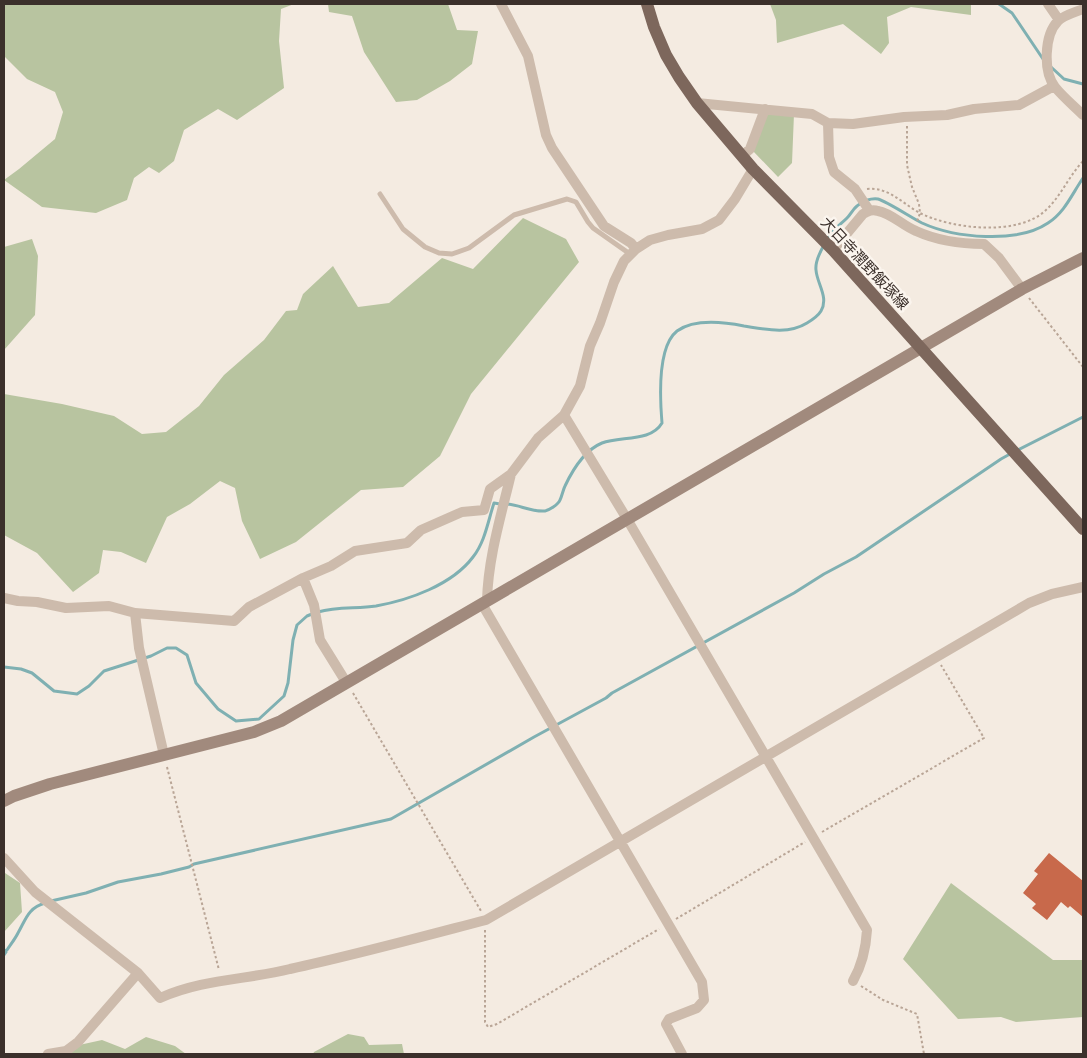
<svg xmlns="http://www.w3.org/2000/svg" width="1087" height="1058" font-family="'PT Sans','Noto Sans JP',sans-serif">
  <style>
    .green { fill: #b8c4a0 }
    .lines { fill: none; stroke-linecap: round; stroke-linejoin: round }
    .stream { stroke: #7fb0b2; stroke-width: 3 }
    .building { fill: #c8694b }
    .path { stroke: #b9a596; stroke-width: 2; stroke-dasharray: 2.5 2.5; stroke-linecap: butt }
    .lane { stroke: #cdbbac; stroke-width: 5 }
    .street { stroke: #cdbbac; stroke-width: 10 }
    .secondary { stroke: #a18a7d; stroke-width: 12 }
    .primary { stroke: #7d675c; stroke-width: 12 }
    .labels { text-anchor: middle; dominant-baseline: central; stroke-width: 5; stroke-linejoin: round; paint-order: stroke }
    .street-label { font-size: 15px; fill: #3b302b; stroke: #fbf5ee }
  </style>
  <rect width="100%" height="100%" fill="#f4ebe1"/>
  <path class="green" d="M4,4h290l-13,5 -2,32 5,47 -47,32 -19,-11 -34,21 -10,31 -15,12 -10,-6 -15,11 -7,22 -31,13 -54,-6 -38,-27 15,-11 36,-30 8,-27 -8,-20 -28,-13 -23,-23z
    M328,4h120l9,26 21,1 -6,33 -22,17 -33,19 -21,2 -32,-50 -12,-36 -23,-4z
    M770,4h201v11l-60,-8 -24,10 2,26 -8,11 -38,-30 -66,19 -1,-23z
    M767,114h27l-2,49 -14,14 -25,-26z
    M523,218l43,21 13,23 -108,132 -31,62 -37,31 -42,3 -65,52 -36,17 -18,-38 -7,-33 -15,-7 -30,23 -23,13 -21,46 -25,-11 -18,-2 -4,23 -26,19 -36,-39 -33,-18v-141l58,10 52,12 28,18 24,-2 33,-26 25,-31 40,-35 22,-29 11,-1 6,-16 30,-28 25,41 31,-4 53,-45 31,11z
    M32,239l6,17 -3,59 -31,35v-103z
    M4,870l1,3 15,10 2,29 -18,20z
    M951,883l102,77h30v57l-67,5 -15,-5 -43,2 -55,-60z
    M348,1034l16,3 5,8 33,-1 2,10h-91l1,-2z
    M146,1037l29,9 11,8h-148l64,-14 23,9z"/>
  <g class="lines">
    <path class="stream" d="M999,4l13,9 31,46
      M1051,67l13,12 19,5
      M827,240c5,-10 13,-15 20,-22 4,-4 6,-9 10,-12 5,-5 14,-8 21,-7 8,2 34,19 44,24 33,15 95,21 126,0 17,-11 24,-29 35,-45
      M1016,451l67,-34
      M507,504c13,1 24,8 38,7 4,-1 13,-6 15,-11 2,-4 3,-10 5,-14 8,-17 20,-36 37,-43 19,-7 49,-1 60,-20 -2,-24 -5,-76 15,-92 18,-13 47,-9 67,-5 20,3 44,9 63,-3 5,-3 11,-7 14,-12 8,-14 -4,-27 -5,-41 -1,-8 4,-18 8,-25
      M318,612c19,-6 39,-3 58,-6 33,-6 76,-21 97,-49 12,-15 15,-36 21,-54l6,1
      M4,667l17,2 11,4 22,18 23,3 12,-8 15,-15 47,-15 16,-8h9l11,7 9,28 22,26 18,12 23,-2 25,-23 4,-13 5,-43 4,-15 10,-9 5,-2
      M51,901l35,-8 32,-11 43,-8 28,-7 5,-3 197,-45 143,-82 72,-39 6,-5 182,-100 30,-19 32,-17 145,-98 9,-5
      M4,955l2,-3 -2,-1 3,-1c4,-6 8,-11 11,-17 8,-14 10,-25 27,-30"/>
  </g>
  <path class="building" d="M1049,853l34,28v36l-13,-11 -2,2 -7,-6 -14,18 -15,-12 4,-4 -13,-11 15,-19 -4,-3z"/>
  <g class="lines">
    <path class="path" d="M907,126v39l5,22 7,17 1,9 -3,9
      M867,189c21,-2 34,13 51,23 32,17 100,25 128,-2 15,-14 23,-34 37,-49
      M1029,298l54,69
      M353,693l128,218
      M167,767l52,203
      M822,832l162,-94 -43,-73
      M676,919l129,-77
      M485,930v92l3,5 9,-3 162,-95
      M861,986l22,14 34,14 7,40"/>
    <path class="lane" d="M380,194l23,35 22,18 14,6 13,1 17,-6 45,-33 53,-16 9,3 12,20 5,6 37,26"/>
    <path class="street" d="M501,4l27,52 18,79 6,13 52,78 27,17 5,6
      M1048,4l11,16
      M1083,9c-7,3 -19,6 -25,12 -14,14 -15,51 -3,66 8,10 19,19 28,28
      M697,103l115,11 16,9 25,1 51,-7 43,-2 27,-6 45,-4 35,-19
      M828,123l1,34 5,15 21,17 14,21
      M742,156l8,-7 15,-40
      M833,250l30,-36c5,-3 9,-5 15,-3 13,2 25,15 38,20 22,10 45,13 68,13l15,14 23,31
      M564,415l63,104 240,411c-1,18 -5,35 -14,51
      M303,578l11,27 6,35 26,42
      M4,598l14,3 19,1 29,6 43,-2 26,7 99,8 15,-14 54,-29 28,-12 24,-15 52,-8 14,-13 41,-18 22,-2 6,-21 21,-15 27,-36 26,-23 16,-29 10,-40 10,-23 14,-41 10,-21 12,-12 14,-9 18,-5 34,-6 17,-9 16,-21 18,-30
      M487,601c1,-43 14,-85 24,-127
      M482,604l220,378 2,18 -7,8 -28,11 -3,5 16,30
      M135,613l4,35 25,107
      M4,858l31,34 103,81 22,25c43,-19 85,-18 130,-29 65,-14 131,-32 196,-49l543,-317 23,-9 31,-7
      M48,1054l18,-3 12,-9 60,-69"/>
    <path class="secondary" d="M4,801l10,-5 36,-12 204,-52 27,-11 741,-432 61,-31"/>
    <path class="primary" d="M647,4l7,23 12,28 13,22 18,26 56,66 80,81 250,279"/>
  </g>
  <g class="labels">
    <g class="street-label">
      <text transform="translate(865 263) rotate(47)">大日寺潤野飯塚線</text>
    </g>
  </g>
  <rect width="1087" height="1058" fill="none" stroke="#3b302b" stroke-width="10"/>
</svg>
